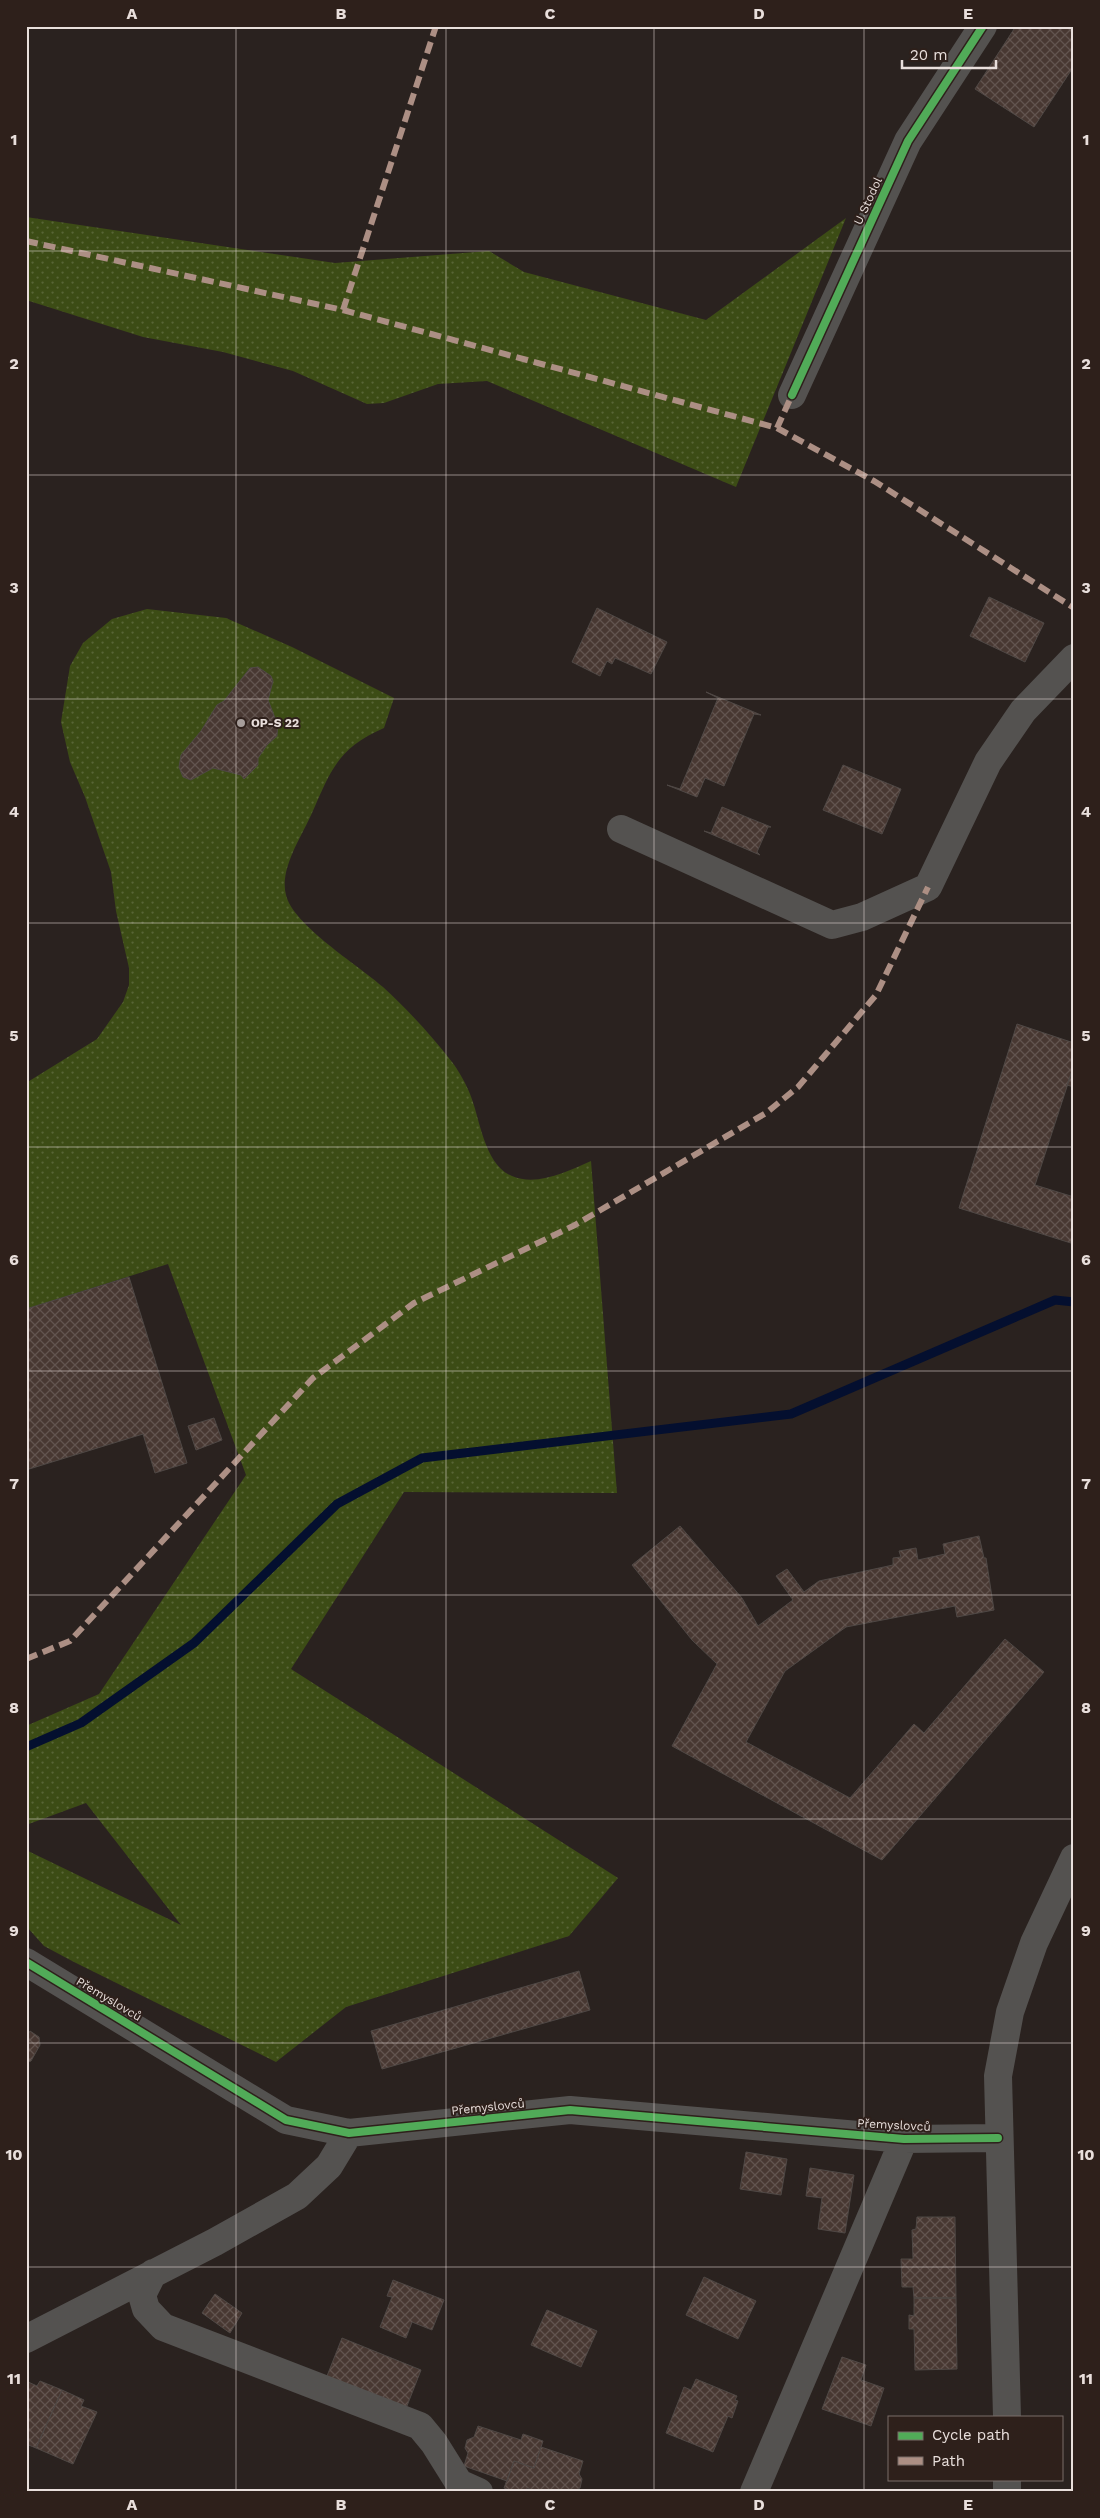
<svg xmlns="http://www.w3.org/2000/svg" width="1100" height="2518" font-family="'Work Sans',sans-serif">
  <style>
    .grass { fill: url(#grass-dots) }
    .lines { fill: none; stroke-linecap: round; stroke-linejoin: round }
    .stream { stroke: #040f2f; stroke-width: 9 }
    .building { fill: url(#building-cross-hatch); stroke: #4f4845 }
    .minor { stroke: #545250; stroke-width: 28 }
    .quiet { stroke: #ac8f84; stroke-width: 6; stroke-dasharray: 12 6; stroke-linecap: butt }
    .cycleway-casing { stroke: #2e201b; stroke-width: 11 }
    .cycleway { stroke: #51ab58; stroke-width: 8 }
    .grid { fill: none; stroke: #e9dfdc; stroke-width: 1; stroke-opacity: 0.55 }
    .poi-dot { fill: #a69d9a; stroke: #2e201b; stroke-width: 2 }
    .labels { text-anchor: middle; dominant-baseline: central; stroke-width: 4; stroke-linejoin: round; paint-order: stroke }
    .street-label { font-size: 12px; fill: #e9dfdc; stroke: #2e201b }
    .poi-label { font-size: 12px; font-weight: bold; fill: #e9dfdc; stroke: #2e201b; text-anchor: start }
    .neatline { fill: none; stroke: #e9dfdc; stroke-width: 2 }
    .grid-label { font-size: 16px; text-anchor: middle; font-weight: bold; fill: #e9dfdc }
  </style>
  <defs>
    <pattern id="grass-dots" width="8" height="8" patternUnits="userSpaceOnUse" patternTransform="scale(1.25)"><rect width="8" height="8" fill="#3c4c15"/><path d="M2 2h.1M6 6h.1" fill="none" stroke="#586536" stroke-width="1.8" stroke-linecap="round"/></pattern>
    <pattern id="building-cross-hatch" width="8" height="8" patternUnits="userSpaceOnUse" patternTransform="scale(1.25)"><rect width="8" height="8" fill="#483832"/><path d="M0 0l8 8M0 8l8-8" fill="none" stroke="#62544f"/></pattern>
  </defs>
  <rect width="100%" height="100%" fill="#2a221f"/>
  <path class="grass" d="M26,217l309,46 154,-12 35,21 182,48 140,-102 -110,269 -249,-106 -49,3 -54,19 -17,1 -74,-33 -70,-19 -80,-15 -117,-37z
    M147,609l79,9 66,29 102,51 -10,30c-46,20 -53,42 -72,85 -10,23 -33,56 -26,82 7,30 72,70 97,92 25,23 48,48 69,75 7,9 14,22 18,32 10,24 14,71 42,82 25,11 56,-5 79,-15l26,332 -213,-1 -113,177 327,209 -49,58 -223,71 -70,55 -202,-100 -30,-16 -18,-20v-76l155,75 -95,-122 -60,22v-99l73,-32 147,-219 -78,-211 -142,45v-226l71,-44 26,-37 6,-17v-17l-13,-57 -5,-39 -26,-75 -15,-35 -9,-40 9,-56 13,-23 29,-24z"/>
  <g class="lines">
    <path class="stream" d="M26,1747l55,-24 113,-80 143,-139 85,-46 369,-44 264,-114 19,2"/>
  </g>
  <path class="building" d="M1016,26h58v40l-40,61 -59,-38z
    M989,597l55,26 -19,39 -55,-26z
    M597,608l70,34 -16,32 -36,-16 -3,6 -5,-3 -7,15 -28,-14z
    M258,667l13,9 2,5 -5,19 7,18 3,2 -1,16 -10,9 -9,13v7l-14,14 -3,-4 -28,-7 -22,12 -8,-3 -4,-10 2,-12 20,-24 16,-26 7,-4 26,-33z
    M706,692l55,23 -7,-1 -30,72 -19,-8 -8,19 -30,-12 13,4 38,-91z
    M843,765l58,24 -19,45 -59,-24z
    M722,807l49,20h-3l-11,25 3,3 -56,-24 7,2z
    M1017,1024l57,19v22l-39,120 39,12v47l-115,-36z
    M1074,1065v22l-7,-2z
    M129,1277l58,186 -32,10 -12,-39 -117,36v-161z
    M214,1418l8,22 -26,10 -8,-24z
    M680,1526l62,72 16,28 35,-26 -17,-24 11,-7 17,23 15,-11 74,-16v-7l8,-1 -2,-6 17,-3 2,12 27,-6 -2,-10 36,-8 5,22h2l8,52 -37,7 -2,-11 -109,21 -61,44 -39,71 104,56 64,-74 10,9 81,-94 39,33 -162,188 -210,-114 45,-82 -25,-24 -60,-75z
    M579,1971l11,39 -208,59 -11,-38z
    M30,2031l9,6 1,8 -9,16 -5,2v-25z
    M746,2152l41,7 -6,36 -41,-6z
    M810,2168l44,7 -9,58 -27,-4 4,-31 -16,-2z
    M917,2217h38l1,81h-42l-1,-11h-11l-1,-28h12l-1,-29 4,-1z
    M704,2277l52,24 -18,38 -52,-24z
    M393,2280l51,20 -12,30 -20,-8 -6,16 -26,-11 12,-30 -5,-1z
    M215,2294l27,19 -12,20 -28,-20z
    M914,2298h42l1,71 -42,1 -1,-41h-5v-14l5,1z
    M547,2310l50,21 -16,36 -50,-22z
    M342,2338l79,32 -16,41 -78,-35z
    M842,2357l24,8 -5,15 23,8 -13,38 -49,-17z
    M696,2379l41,17 -2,4 3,1 -6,17 -4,-2 -15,36 -47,-19 18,-46 7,3z
    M26,2381l11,5 3,-5 22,9 -26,58 -10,-4z
    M62,2390l22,10 -3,6 16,6 -24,52 -37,-16z
    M478,2426l43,14 2,-6 20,7 -9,27 -20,-7 -7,20 -43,-15 4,-13 -3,-5 2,-8 7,-3z
    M541,2447l42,14 -4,13 3,5 -2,9 -7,4h-34l-12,-4 -1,4h-9l-13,-4 10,-27 20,7z"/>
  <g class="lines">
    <path class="minor" d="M792,395l116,-254 75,-115
      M621,829l211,96 30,-8 66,-30 60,-125 35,-51 51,-53
      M26,1962l260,158 63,13 221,-23 334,29 94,-1
      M153,2273l-11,22 4,14 17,18 257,99 14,17 25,40 20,9
      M26,2339l189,-97 82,-46 32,-30 20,-33
      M1007,2417l-9,-341 12,-64 24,-69 40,-85
      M1007,2479v13
      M754,2492l150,-353"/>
    <path class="quiet" d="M26,241l317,69 434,118 15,-33
      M343,310l93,-284
      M777,428l97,53 200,127
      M26,1659l44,-18 243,-263 101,-75 161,-78 191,-112 32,-26 78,-92 52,-108"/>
    <defs>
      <path id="cycleway" d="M792,395l116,-254 75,-115
        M26,1962l260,158 63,13 221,-23 334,29 94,-1"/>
    </defs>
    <use href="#cycleway" class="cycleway-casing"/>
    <use href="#cycleway" class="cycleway"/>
  </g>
  <path class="grid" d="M236,26v2466M446,26v2466M654,26v2466M864,26v2466M26,251h1048M26,475h1048M26,699h1048M26,923h1048M26,1147h1048M26,1371h1048M26,1595h1048M26,1819h1048M26,2043h1048M26,2267h1048"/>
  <circle class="poi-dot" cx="241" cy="723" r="5"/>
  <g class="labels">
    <g class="street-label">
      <text transform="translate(868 201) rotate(-65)">U Stodol</text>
      <text transform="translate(109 1999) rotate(31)">Přemyslovců</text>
      <text transform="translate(488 2107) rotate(-6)">Přemyslovců</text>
      <text transform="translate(894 2125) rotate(3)">Přemyslovců</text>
    </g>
    <g class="poi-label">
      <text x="251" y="723">OP-S 22</text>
    </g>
  </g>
  <rect width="1100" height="2518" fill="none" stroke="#2e201b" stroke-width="55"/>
  <rect x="888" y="2416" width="175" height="65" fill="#2e201b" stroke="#796c68"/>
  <rect x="898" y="2432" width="25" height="8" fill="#51ab58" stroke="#796c68"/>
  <text x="932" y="2440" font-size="15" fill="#e9dfdc">Cycle path</text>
  <rect x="898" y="2457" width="25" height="8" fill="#ac8f84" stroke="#796c68"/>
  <text x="932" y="2466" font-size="15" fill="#e9dfdc">Path</text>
  <path d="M902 60v8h94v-8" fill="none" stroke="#e9dfdc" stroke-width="2.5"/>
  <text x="910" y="60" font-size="15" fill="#e9dfdc" stroke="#2e201b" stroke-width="4" paint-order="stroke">20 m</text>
  <rect x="28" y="28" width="1044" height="2462" class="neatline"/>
  <g class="grid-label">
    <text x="132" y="19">A</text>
    <text x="341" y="19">B</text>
    <text x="550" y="19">C</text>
    <text x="759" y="19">D</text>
    <text x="968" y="19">E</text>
    <text x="14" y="145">1</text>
    <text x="1086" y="145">1</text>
    <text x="14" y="369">2</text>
    <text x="1086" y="369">2</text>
    <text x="14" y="593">3</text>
    <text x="1086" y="593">3</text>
    <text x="14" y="817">4</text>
    <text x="1086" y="817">4</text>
    <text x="14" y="1041">5</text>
    <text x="1086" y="1041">5</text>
    <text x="14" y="1265">6</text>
    <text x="1086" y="1265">6</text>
    <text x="14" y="1489">7</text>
    <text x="1086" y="1489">7</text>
    <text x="14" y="1713">8</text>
    <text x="1086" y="1713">8</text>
    <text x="14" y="1936">9</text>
    <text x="1086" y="1936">9</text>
    <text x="14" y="2160">10</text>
    <text x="1086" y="2160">10</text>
    <text x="14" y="2384">11</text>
    <text x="1086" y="2384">11</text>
    <text x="132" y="2510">A</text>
    <text x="341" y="2510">B</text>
    <text x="550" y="2510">C</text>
    <text x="759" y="2510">D</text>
    <text x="968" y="2510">E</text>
  </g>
</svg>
